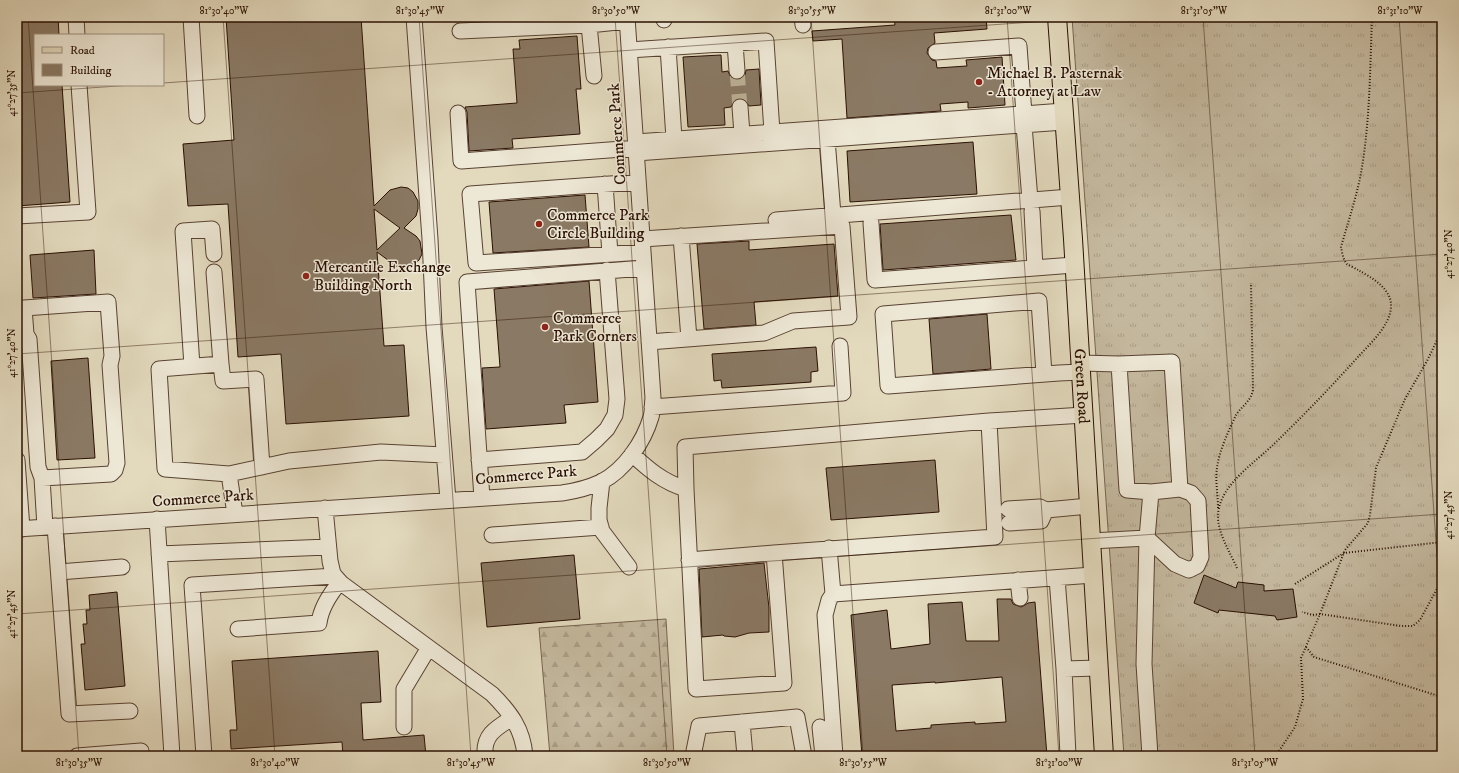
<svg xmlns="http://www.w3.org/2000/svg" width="1459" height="773" font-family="'IM FELL DW Pica',serif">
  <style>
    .grass { fill: url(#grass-tufts); stroke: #776450 }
    .forest { fill: url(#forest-firs); stroke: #776450 }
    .building { fill: #8a7964; stroke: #2a1003; fill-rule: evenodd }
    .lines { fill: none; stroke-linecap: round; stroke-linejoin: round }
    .minor-tunnel { stroke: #beb299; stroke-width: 15; stroke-dasharray: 15 8; stroke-linecap: butt }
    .minor-casing { stroke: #584232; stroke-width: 17 }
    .major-casing { stroke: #2a1003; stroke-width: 20 }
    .path { stroke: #2a1003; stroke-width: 2; stroke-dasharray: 1 2; stroke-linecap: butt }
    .minor { stroke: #ede7d5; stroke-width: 15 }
    .major { stroke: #e3dabe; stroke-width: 18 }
    .ticks { fill: none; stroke: #2a1003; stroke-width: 1; stroke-opacity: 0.45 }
    .poi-dot { fill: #8f2418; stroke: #ede7d5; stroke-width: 1.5 }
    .labels { text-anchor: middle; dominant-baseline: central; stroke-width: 3; stroke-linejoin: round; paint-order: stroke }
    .poi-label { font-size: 16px; fill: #2a1003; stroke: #ede7d5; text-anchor: start }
    .street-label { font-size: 16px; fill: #2a1003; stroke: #ede7d5 }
    .neatline { fill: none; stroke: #2a1003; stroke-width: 1.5 }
    .ticks-label { font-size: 10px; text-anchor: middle; fill: #2a1003 }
  </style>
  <defs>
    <pattern id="grass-tufts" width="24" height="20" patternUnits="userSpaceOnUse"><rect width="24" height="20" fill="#c4b89e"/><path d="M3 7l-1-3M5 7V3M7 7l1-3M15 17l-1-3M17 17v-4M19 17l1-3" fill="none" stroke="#a99d86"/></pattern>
    <pattern id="forest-firs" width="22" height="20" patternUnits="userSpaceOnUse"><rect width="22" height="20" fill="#c4b89e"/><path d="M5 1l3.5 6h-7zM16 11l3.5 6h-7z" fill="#a99d86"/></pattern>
  </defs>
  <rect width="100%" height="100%" fill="#e3dabe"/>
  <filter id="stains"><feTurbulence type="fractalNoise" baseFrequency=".005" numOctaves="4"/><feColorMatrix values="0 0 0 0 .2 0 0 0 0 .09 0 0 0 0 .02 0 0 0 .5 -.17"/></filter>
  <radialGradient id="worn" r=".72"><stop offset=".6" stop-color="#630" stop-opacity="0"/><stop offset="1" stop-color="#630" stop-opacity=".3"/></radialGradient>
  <path class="grass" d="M1072,17h370v739h-318z"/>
  <path class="forest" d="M666,619l8,137h-124l-11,-128z"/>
  <path class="building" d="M17,17h41l1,18h-24v50h27l8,117 -53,4z
    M226,17h135l13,189 16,-16 11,-3 7,1 5,4 5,9v8l-2,7 -12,12 12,8 4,5 2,13 -3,6 -4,4 -6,3 -7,1 -6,-2 -19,-14 7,94 20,-1 5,71 -123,8 -5,-70 -43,3 -10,-153 -40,2 -5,-62 51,-4zM374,209l26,19 -23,22z
    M894,17h92l1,12 -53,4 1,10 -7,5 -1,5 5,7 4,1 1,7 30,-2 -1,-6 36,-3 3,48 -37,3v-6l-28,2 1,7 -94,7 -5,-79 -29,2 -1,-10 83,-6z
    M577,36l4,53h-5l4,45 -68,5 1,9 -44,3 -2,-39 -2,-5 52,-4 -4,-54h7l-1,-9z
    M721,55l1,17 6,-1 2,5 3,3 5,1 4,-2 3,-3 1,-5 13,-1 2,36 -12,1 -5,-7 -5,-1 -4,2 -4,7 -7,1 1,17 -37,2 -5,-70z
    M973,142l4,52 -127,8 -3,-51z
    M585,195l4,52 -96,6 -4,-51z
    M1011,215l5,45 -133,10 -3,-46z
    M749,241v9l85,-6 4,52 -84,6 2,23 -52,4 -7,-85z
    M94,250l2,44 -63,4 -3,-43z
    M589,281l9,121 -34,3 2,18 -80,6 -4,-61 18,-1 -6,-78z
    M987,314l4,55 -58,5 -4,-55z
    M816,347l2,24 -7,1v10l-89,6 -1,-8 -7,1 -2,-27z
    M88,358l7,100 -38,2 -6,-99z
    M935,460l4,52 -108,8 -5,-52z
    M574,555l6,64 -93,8 -6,-64z
    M764,563l5,45v24l-20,1 -14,4 -11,-1 -1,-1 -21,2 -3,-68z
    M1204,575l32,13 2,-6 26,3v6l29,-2 4,28 -20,3 -2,-4 -56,-6 -1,3 -24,-10z
    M117,592l8,94 -40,4 -4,-46h4l-2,-20h4l-1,-14h4l-1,-15z
    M997,599h14l2,5 8,3 4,-2 3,-2 7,-1 12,154h-185l-11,-141 36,-5 4,39 39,-5 -2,-40 34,-2 4,39h33zM1002,677l4,45 -31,2v-2l-44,3v3l-35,3 -4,-46 43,-3v1z
    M378,651l3,51 -20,1 2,37 61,-5 2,21h-83l-1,-14 -111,7 -1,-19h7l-5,-69z"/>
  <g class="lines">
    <path class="minor-tunnel" d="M737,71l3,36"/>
    <defs>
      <path id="minor" d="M76,17l1,18
        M191,17l6,99
        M414,17l16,222 4,88 14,173
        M664,17v3
        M802,17l1,8
        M589,25l5,51
        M460,31l129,-6 38,-4
        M735,43l2,28
        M668,47l6,92
        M629,50l137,-9 6,91
        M936,52l83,-6 5,68
        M740,107l2,27
        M458,113l3,48 175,-13
        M1024,125l6,75
        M827,139l6,76
        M636,142l428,-31
        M636,153l428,-31
        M638,182l-168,12 6,69 167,-11
        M605,184l5,70
        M1032,211l3,57
        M17,216l71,-4 -9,-127
        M776,220l294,-23
        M871,223l4,57 199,-15
        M681,236l8,103
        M642,239l200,-13 7,91 -56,4 -29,12 -115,9
        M214,272l7,92 -62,5 6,100 64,5
        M1080,363l39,1 53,-2 8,127
        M221,364l2,17 33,-2 6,88
        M1119,364l8,126 24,2
        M192,366l-9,-135 29,-2 2,25
        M1044,374l-5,-73 -156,13 5,72 171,-13 22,-1
        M652,407l191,-14 -3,-47
        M632,454c16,15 31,28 54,35l10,200 88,-6 -10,-130 221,-16 -6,-116 95,-6
        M17,460l5,69
        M479,460l103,-8 14,-12 11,-11 8,-14 2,-16 -10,-129
        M42,478l69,-4 4,-4 2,-7 -7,-98 2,-9 -4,-54 -84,6 2,26 3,5 9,128 4,11 3,49
        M602,481l-3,27v12l3,11 27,36
        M686,489l-1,-42 304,-26
        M482,498l-15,-216 177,-14
        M325,508l5,53 3,13 8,9 151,111c18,18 31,35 33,62
        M1008,509l32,-2 6,3 43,-4
        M235,514l-6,-40 60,-13 92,-9 63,3
        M157,519l15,237
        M1009,523l32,-2 5,-11
        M55,526l14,188 61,-3
        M17,529l545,-36c14,-2 26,-5 39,-11 24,-12 43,-41 50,-65 2,-6 1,-13 2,-19l-26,-381
        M492,535l109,-8
        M1147,538l-3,126 6,92
        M1091,541l56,-3 4,-46 29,-3 11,4 7,8 3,56 -4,9 -8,4 -14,-6 -28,-26
        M829,548l4,46
        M159,554l169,-7
        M689,560l85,-7
        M59,572l63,-5
        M1057,578l7,91
        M1018,580l2,18
        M238,629l81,-6c2,-16 11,-29 21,-41
        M742,722l3,34
        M404,727v-38l24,-40
        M820,727l3,29
        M77,756l64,-5
        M204,756l-12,-171 143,-9
        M485,756c-2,-21 11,-28 27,-38
        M693,756l6,-30 98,-9 7,39
        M835,756l-10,-141 4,-15 4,-6 260,-19
        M1068,756l-4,-87 34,-1"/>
      <g id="major">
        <path id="s1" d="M1057,17l16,222 31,517"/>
      </g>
    </defs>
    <use href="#minor" class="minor-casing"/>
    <use href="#major" class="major-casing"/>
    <path class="path" d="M1442,330l-15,31 -22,38 -19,45 -10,24 -6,47 -2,8 -23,27 -25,64 81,12h12l7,-6 18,-33 4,-3
      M1218,508c0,-13 -3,-28 -1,-40 2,-17 12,-38 19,-53 6,-9 15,-14 17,-25l-2,-107
      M1237,568c-8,-18 -23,-40 -18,-60 5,-25 36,-46 54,-63 29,-28 57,-57 84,-87 10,-11 22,-22 29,-35 3,-5 5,-11 5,-17 1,-17 -20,-29 -33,-36 -3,-2 -8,-4 -11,-6 -4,-4 -5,-12 -6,-17 7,-25 15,-48 20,-74 9,-51 9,-104 11,-156
      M1295,584l49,-31 98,-11
      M1306,647l8,10 128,40
      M1279,751l16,-24 8,-28 -2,-41 19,-44 -7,1 -11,-3"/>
    <use href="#minor" class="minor"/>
    <use href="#major" class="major"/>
  </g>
  <path class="ticks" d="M28,17l51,739M223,17l52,739M419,17l52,739M615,17l52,739M811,17l52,739M1007,17l52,739M1203,17l52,739M1399,17l43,610M163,83l941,-66M17,93l115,-8M17,354l1425,-100M17,614l1425,-100"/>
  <g class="poi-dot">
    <circle cx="979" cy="82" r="4"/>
    <circle cx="539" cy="224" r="4"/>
    <circle cx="306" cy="276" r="4"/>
    <circle cx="545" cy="327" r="4"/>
  </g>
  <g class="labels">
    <g class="poi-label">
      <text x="987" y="73">Michael B. Pasternak<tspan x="987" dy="18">- Attorney at Law</tspan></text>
      <text x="547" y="215">Commerce Park<tspan x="547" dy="18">Circle Building</tspan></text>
      <text x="314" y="267">Mercantile Exchange<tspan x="314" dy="18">Building North</tspan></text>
      <text x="553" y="318">Commerce<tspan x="553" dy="18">Park Corners</tspan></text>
    </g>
    <g class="street-label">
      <text transform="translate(617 134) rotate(-94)">Commerce Park</text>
      <text stroke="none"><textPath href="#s1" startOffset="370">Green Road</textPath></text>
      <text transform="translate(526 475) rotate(-5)">Commerce Park</text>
      <text transform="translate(203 498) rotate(-4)">Commerce Park</text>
    </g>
  </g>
  <rect width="1459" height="773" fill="none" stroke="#e3dabe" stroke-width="44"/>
  <rect x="34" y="34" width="130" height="52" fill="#ede7d5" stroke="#9f9181"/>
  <rect x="42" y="47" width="20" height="6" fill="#e3dabe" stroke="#9f9181"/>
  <text x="70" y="54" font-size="12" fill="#2a1003">Road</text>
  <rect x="42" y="64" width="20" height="12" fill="#8a7964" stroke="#9f9181"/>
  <text x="70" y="74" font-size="12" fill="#2a1003">Building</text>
  <rect x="22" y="22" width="1415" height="729" class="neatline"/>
  <g class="ticks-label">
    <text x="224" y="14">81°30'40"W</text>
    <text x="420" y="14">81°30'45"W</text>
    <text x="616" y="14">81°30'50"W</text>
    <text x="812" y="14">81°30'55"W</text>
    <text x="1008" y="14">81°31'00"W</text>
    <text x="1204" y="14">81°31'05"W</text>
    <text x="1400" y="14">81°31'10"W</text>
    <text transform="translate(11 93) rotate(-90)" y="4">41°27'35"N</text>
    <text transform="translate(1448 254) rotate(-90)" y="4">41°27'40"N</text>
    <text transform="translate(11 353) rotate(-90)" y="4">41°27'40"N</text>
    <text transform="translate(1448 515) rotate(-90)" y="4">41°27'45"N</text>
    <text transform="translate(11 614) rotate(-90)" y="4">41°27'45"N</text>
    <text x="79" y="766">81°30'35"W</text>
    <text x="275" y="766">81°30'40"W</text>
    <text x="471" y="766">81°30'45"W</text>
    <text x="667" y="766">81°30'50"W</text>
    <text x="863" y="766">81°30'55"W</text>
    <text x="1059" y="766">81°31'00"W</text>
    <text x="1255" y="766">81°31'05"W</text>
  </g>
  <rect width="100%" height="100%" filter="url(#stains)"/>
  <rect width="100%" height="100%" fill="url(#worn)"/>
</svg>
